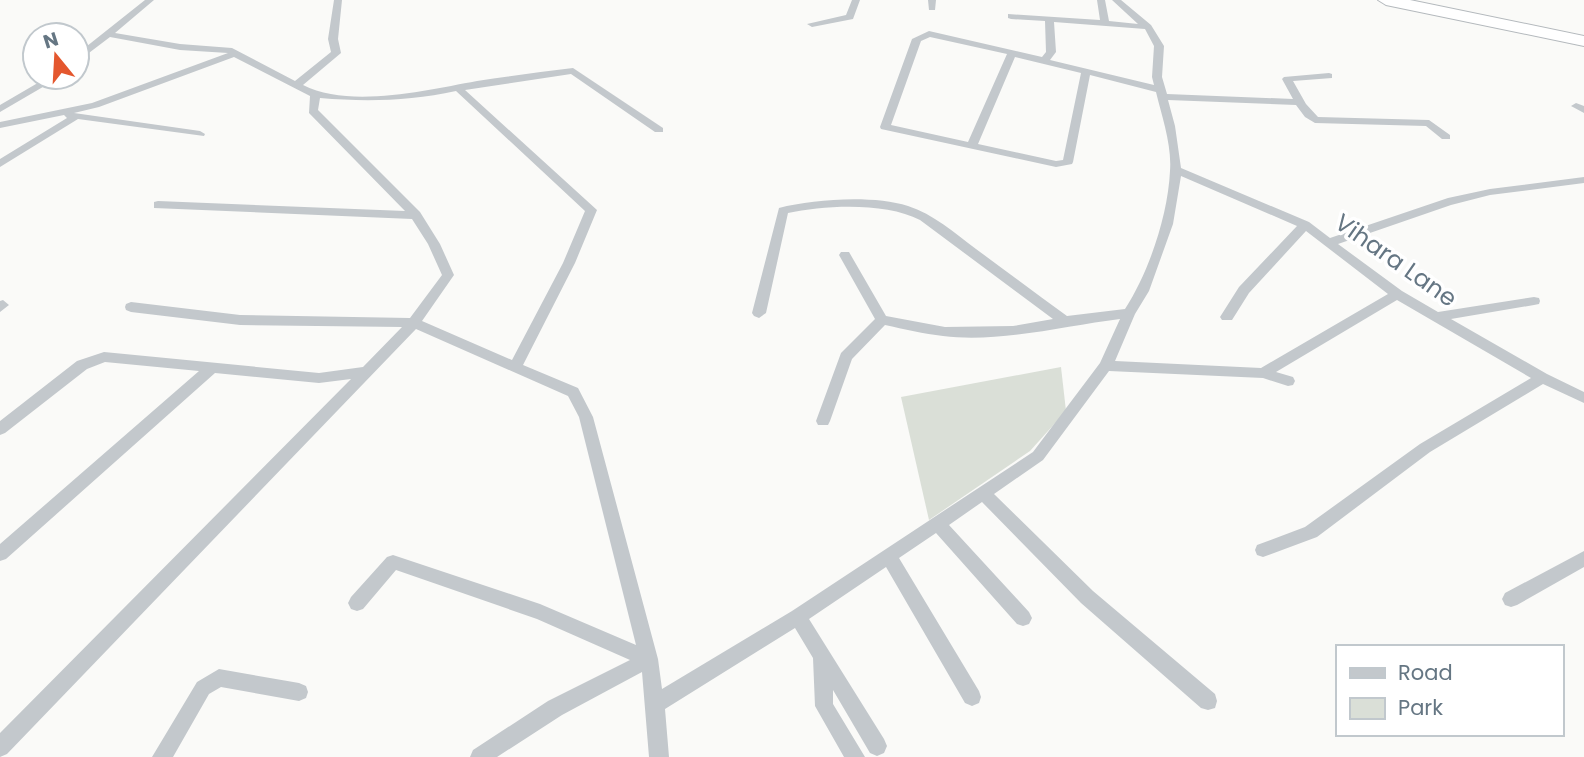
<svg xmlns="http://www.w3.org/2000/svg" width="1584" height="757" font-family="Poppins,sans-serif">
  <style>
    .green { fill: #dadfd7 }
    .lines { fill: none; stroke-linecap: round; stroke-linejoin: round }
    .highway-casing { stroke: #b4b9bd; stroke-width: 2 }
    .street { fill: #c3c8cc; fill-rule: evenodd }
    .highway { fill: #fff; fill-rule: evenodd }
    .labels { text-anchor: middle; dominant-baseline: central; stroke-width: 7; stroke-linejoin: round; paint-order: stroke }
    .street-label { font-size: 24px; fill: #657683; stroke: #fff }
  </style>
  <rect width="100%" height="100%" fill="#fafaf8"/>
  <path class="green" d="M1061,367l5,44 -36,40 -101,69 -28,-123z"/>
  <g class="lines">
    <defs>
      <path id="highway" d="M1378,0h32l174,36v10l-198,-41z"/>
    </defs>
    <use href="#highway" class="highway-casing"/>
    <path class="street" d="M145,0h9l-39,33 65,11 52,4 63,33 36,-29 -3,-13 6,-39h8l-4,39 3,14 -38,32c47,24 124,5 174,-4 32,-5 64,-9 96,-13l90,60v4h-8l-84,-58 -106,16 132,120 -22,53 -52,102 55,23 15,29 65,242 4,30 130,-78 241,-159 67,-89 20,-44c-56,7 -121,24 -177,17 -19,-2 -39,-7 -58,-11l-33,34 -22,62 -2,4h-10l-2,-4 25,-68 34,-34 -36,-64 2,-3h8l37,64 59,11 68,-1 40,-7 -133,-99c-34,-18 -95,-15 -132,-7l-22,100 -7,5 -5,-2 -2,-3 27,-105c35,-9 94,-13 129,-2 25,8 47,27 68,43 30,22 61,45 91,67l58,-7c24,-37 43,-94 45,-138 2,-26 -8,-54 -14,-79l-66,-17 -17,87 -1,2 -16,3 -175,-38 -1,-2 32,-88 17,-8 113,26 4,-5 -1,-31 -34,-2 -3,-1v-4l92,6 -3,-20h8l4,21 29,3 -26,-24h9l30,25 13,21 -2,31 5,17 126,5 -11,-20 2,-2 45,-4 3,1v4l-39,3 13,23 12,13 111,3 21,15v4h-8l-16,-13 -111,-3 -10,-6 -9,-12 -128,-5 7,26 6,42 128,54 21,16 118,-40 42,-9 94,-12v6l-94,12 -39,10 -113,39 64,47 36,21 96,-15 5,1 1,3 -1,3 -5,1 -83,14 96,55 37,18v11l-41,-19 -113,68 -113,85 -54,20 -6,-2 -2,-5 2,-5 48,-18 115,-83 111,-66 -134,-78 -121,72 17,5 2,4 -2,4 -5,1 -25,-8 -154,-7 -66,89 -49,34 99,97 122,103 2,7 -2,7 -7,2 -7,-2 -120,-105 -99,-101 -33,23 80,87 3,6 -3,6 -6,2 -6,-2 -81,-91 -37,25 80,133 2,6 -2,6 -7,3 -7,-3 -79,-136 -77,52 75,120 3,7 -3,7 -7,3 -7,-3 -37,-63v14l32,53h-21l-29,-51 -2,-48 -18,-30 -130,81 4,48h-20l-7,-85 -80,43 -65,42h-27l3,-7 75,-49 82,-41 -93,-41 -141,-49 -33,39 -6,2 -6,-2 -3,-6 3,-6 36,-40 6,-2 147,49 96,41 -57,-228 -11,-21 -152,-67 -409,425 -7,3v-24l351,-354 -32,4 -104,-10 -209,186 -6,2v-17l199,-173 -94,-9 -18,7 -82,64 -5,2v-14l77,-60 27,-9 215,21 44,-6 39,-40 -162,-2 -109,-13 -5,-2 -1,-3 1,-3 5,-2 109,13 170,3 32,-43 -14,-31 -16,-25 -258,-11v-6l4,-1 247,10 -96,-98 1,-17 -76,-39 -135,50 -25,6 126,18 5,3 -1,2 -126,-17 -78,48v-8l67,-41 -3,-3 -64,13v-6l92,-19 136,-50 -48,-3 -70,-13 -33,25v-8zM1054,22l91,7 9,17 -2,31 2,8 -104,-25 6,-8zM930,37l77,17 -39,88 -77,-17 30,-84zM1015,57l66,16 -18,87 -7,1 -78,-17zM456,91l129,120 -22,52 -51,97 -90,-39 32,-46 -14,-31 -20,-32 -102,-102 2,-12c46,4 90,3 136,-7zM1181,176l116,50 -58,61 -19,30 2,3h10l17,-27 57,-62 82,63 -127,74 -146,-7 20,-47 14,-23 24,-67z
      M852,0h8l-7,19 -41,8 -5,-3 39,-9z
      M928,0h8l-1,10h-6z
      M48,77h12l-60,35v-7z
      M1576,103l8,3v7l-13,-7z
      M3,300l6,5 -9,7v-11z
      M1584,551v16l-67,38 -6,2 -6,-2 -3,-6 3,-6z
      M219,669l80,14 7,3 2,6 -2,6 -7,3 -78,-14 -12,7 -36,63h-21l45,-75z"/>
    <use href="#highway" class="highway"/>
  </g>
  <g class="labels">
    <g class="street-label">
      <text transform="translate(1396 260) rotate(35)">Vihara Lane</text>
    </g>
  </g>
  <rect x="1336" y="645" width="228" height="91" fill="#ffffff" stroke="#c1c8cd" stroke-width="2"/>
  <rect x="1350" y="668" width="35" height="10" fill="#c3c8cc" stroke="#c1c8cd" stroke-width="2"/>
  <text x="1398" y="680" font-size="21" fill="#657683">Road</text>
  <rect x="1350" y="698" width="35" height="21" fill="#dadfd7" stroke="#c1c8cd" stroke-width="2"/>
  <text x="1398" y="715" font-size="21" fill="#657683">Park</text>
  <g transform="translate(56 56) rotate(342)"><circle r="33" fill="#ffffff" stroke="#c1c8cd" stroke-width="2"/>
  <path d="M0-5L12 26L0 18L-12 26Z" fill="#e4572e"/>
  <text y="-10" font-size="19" font-weight="bold" text-anchor="middle" fill="#657683">N</text>
  </g>
</svg>
